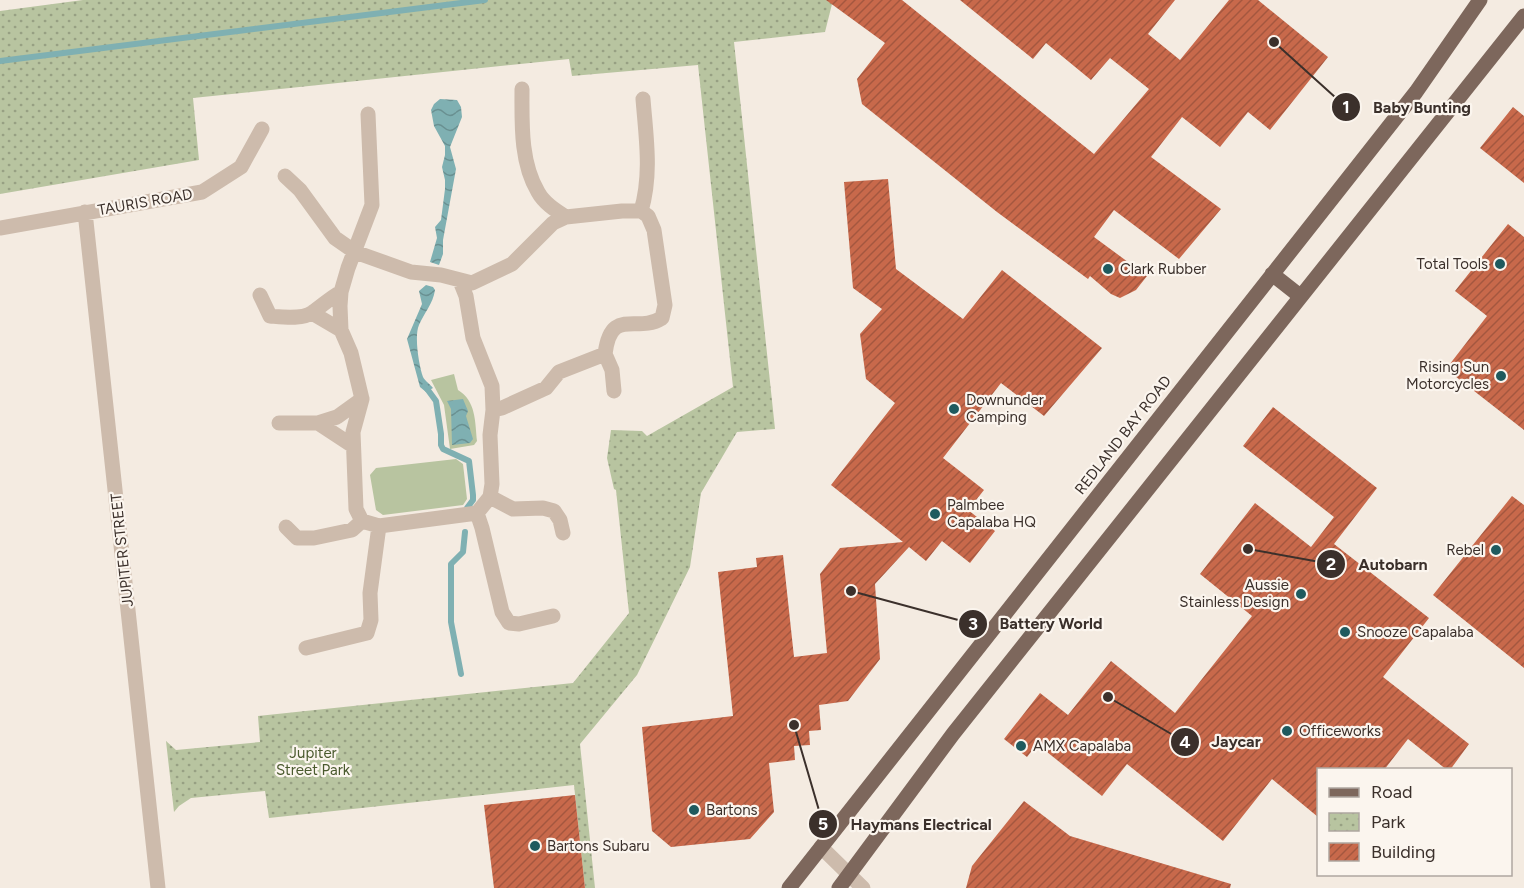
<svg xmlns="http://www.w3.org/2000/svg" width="1524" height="888" font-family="Figtree,sans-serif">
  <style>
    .park { fill: url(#park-dots) }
    .pitch { fill: #b8c4a0 }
    .water { fill: url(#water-waves) }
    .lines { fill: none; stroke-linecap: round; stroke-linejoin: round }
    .stream { stroke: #7fb0b2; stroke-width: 6 }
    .building { fill: url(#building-hatch) }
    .street { stroke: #cdbbac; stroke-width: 15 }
    .primary { stroke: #7d675c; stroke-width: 15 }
    .poi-dot { fill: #1f5a5e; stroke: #fbf5ee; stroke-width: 2 }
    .labels { text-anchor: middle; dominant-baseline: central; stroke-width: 4.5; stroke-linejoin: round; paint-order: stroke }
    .street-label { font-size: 15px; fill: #3b302b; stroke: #fbf5ee }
    .poi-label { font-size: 15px; fill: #3b302b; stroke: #fbf5ee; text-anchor: start }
    .park-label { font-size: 15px; fill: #4a5a2e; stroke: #fbf5ee }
    .leader { fill: none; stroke: #3b302b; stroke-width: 2 }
    .callout-dot { fill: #3b302b; stroke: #fbf5ee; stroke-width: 2 }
    .mark-label { font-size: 18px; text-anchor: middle; font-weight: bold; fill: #fff }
    .callout-label { font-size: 16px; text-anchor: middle; font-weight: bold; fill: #3b302b; stroke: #fbf5ee; stroke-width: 4.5; stroke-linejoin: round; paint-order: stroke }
  </style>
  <defs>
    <pattern id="park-dots" width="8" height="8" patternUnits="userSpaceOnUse" patternTransform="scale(1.5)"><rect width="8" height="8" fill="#b8c4a0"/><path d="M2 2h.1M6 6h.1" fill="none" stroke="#97a083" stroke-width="1.8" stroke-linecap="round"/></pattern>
    <pattern id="water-waves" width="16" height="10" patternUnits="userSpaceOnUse" patternTransform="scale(1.5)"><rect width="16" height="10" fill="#7fb0b2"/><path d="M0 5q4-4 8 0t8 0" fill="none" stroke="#699091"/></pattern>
    <pattern id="building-hatch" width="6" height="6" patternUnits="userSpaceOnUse" patternTransform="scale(1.5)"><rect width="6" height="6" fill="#c8694b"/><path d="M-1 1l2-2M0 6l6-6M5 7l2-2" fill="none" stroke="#a4573f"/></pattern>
  </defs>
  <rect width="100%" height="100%" fill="#f4ebe1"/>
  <path class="park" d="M83,0h750l-8,32 -91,10 41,387 -38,3 -36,61 -11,74 -53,108 -57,69 15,144h-10l-11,-103 -305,33 -4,-27 -74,7 -12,8 -5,6 -8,-71 10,9 84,-8 -2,-26 315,-33 56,-70 -13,-123 -2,-1 -7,-31 4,-28 31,1 5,5 86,-49 -35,-322 -126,11 -3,-17 -376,39 6,62 -199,34v-183z"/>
  <path class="pitch" d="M454,374l4,16c18,11 17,31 19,51l-3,4 -24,4 -6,-44 -13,-25z
    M456,459l7,5 4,35 -4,6 -80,10 -7,-5 -6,-35 6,-7z"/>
  <path class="water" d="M440,99l17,1 4,7 1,10 -12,30 6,22 -13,71v14l-4,11 -9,-3 7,-24 -2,-11 6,-7 4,-31v-9l-3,-13 3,-12v-9l-11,-20 -3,-16 3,-6z
    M426,285l7,2 2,3c-2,14 -11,23 -16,35 -5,11 0,41 4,52 2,4 7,7 10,11l-7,4 -6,-5 -13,-48 15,-35 -3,-13z
    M463,399l5,12 -2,5 7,23 -3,4 -18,2 -1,-36 -4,-8z"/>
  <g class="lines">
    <path class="stream" d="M0,61l485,-61
      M425,386l11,15 5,33v11l2,4 26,12 4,34v5l-6,8
      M461,674l-10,-52v-58l12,-12 2,-20"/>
  </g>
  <path class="building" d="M826,0h76l192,154 55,-65 -39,-31 -19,22 -45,-37 -13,16 -73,-59h215l-27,34 32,26 49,-60h29l70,57 -58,73 -22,-18 -28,35 -38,-30 -31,40 70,52 -42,50 -65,-49 -20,27 53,39 -11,14 -16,8 -9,-4 -21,-18 -2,3 -91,-67 -135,-108 -5,-25 28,-36z
    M1513,107l11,9v67l-44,-35z
    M888,179l8,90 67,50 39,-49 100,78 -58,68 -43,-33 -58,75 41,32 -16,20 27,21 -25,32 -28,-22 -16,20 -17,-14 -34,37 5,75 -32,42 -29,4 2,25 -12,1 1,14 -16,1 1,14 -26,3 5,49 -24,27 -79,8 -19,-16 -10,-104 91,-11 -15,-144 39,-5 -1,-9 27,-3 11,102 33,-4 -7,-79 20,-26 63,-6 -72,-57 64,-82 -29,-24 -6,-45 22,-25 -29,-21 -9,-106z
    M1508,224l16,13v193l-78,-61 41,-53 -32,-25z
    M1273,407l104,81 -43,56 95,74 -46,59 86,67 -19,26h-3l-39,-31 -24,31h-66v47l-46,-38 -49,62 -96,-77 -25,32 -65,-52 -10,13 -23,-18 36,-46 28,22 43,-54 64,52 77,-97 -52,-42 55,-71 56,44 23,-30 -91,-71z
    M1512,496l12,9v163l-91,-73z
    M575,795l10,93h-91l-10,-83z
    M1024,801l46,35 161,48 -1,4h-264l6,-22z"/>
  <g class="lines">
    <path class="street" d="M522,89c0,33 -2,73 16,103 6,11 17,18 28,25
      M368,114l4,91 -24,63 -7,24 -1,14 1,24 10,23 11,46 -9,33 3,77 6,12 17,5 98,-13 13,-16 2,-13 -2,-49 3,-25 -1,-24 -19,-48 -7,-42 -6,-15
      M285,176l15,14 35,48 20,14 56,20 30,3 31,8 40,-19 41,-41 13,-6 56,-6h19l7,5 6,14 11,75 -3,13c-26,16 -51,-12 -57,36l-46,18 -13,16 -44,20 -9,2
      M641,211c11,-37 5,-74 2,-112
      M85,212l73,676
      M0,228l202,-36 39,-25 21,-38
      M260,295l10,21c12,1 33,4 43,-4 10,-7 17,-14 28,-20
      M312,313l29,17
      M605,354l7,16 2,21
      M279,423h39l19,-6 25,-18
      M318,423l35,23
      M490,497l23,12 30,-1 11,3 6,9 3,13
      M477,513l5,15 20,84 7,11 10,1 34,-8
      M286,527l11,11h17l38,-8 10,-9
      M306,648l61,-15 4,-13 -1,-27 9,-67
      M821,847l42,41"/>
    <path class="primary" d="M1272,274l28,22
      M789,888l627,-796 64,-92
      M839,888l114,-154 571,-718"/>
  </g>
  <g class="poi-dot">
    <circle cx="1500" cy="264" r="6"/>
    <circle cx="1108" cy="269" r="6"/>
    <circle cx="1501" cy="376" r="6"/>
    <circle cx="954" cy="409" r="6"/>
    <circle cx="935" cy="514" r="6"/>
    <circle cx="1496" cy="550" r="6"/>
    <circle cx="1301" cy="594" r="6"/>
    <circle cx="1345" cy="632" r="6"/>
    <circle cx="1287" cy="731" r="6"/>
    <circle cx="1021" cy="746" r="6"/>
    <circle cx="694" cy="810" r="6"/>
    <circle cx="535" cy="846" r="6"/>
  </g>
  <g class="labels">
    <g class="street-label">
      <text transform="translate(145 202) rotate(-10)">TAURIS ROAD</text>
      <text transform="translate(1123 435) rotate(-52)">REDLAND BAY ROAD</text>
      <text transform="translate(122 550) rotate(-96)">JUPITER STREET</text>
    </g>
    <g class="poi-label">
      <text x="1488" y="264" text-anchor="end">Total Tools</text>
      <text x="1120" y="269">Clark Rubber</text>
      <text x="1489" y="367" text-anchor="end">Rising Sun<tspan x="1489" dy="17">Motorcycles</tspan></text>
      <text x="966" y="400">Downunder<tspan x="966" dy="17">Camping</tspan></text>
      <text x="947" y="505">Palmbee<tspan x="947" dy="17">Capalaba HQ</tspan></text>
      <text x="1484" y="550" text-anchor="end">Rebel</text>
      <text x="1289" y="585" text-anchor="end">Aussie<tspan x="1289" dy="17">Stainless Design</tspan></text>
      <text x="1357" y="632">Snooze Capalaba</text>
      <text x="1299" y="731">Officeworks</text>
      <text x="1033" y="746">AMX Capalaba</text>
      <text x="706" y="810">Bartons</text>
      <text x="547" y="846">Bartons Subaru</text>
    </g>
    <g class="park-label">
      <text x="313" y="753">Jupiter<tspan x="313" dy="17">Street Park</tspan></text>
    </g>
  </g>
  <path class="leader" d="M1274 42L1346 107M1248 549L1331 564M851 591L973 624M1108 697L1185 742M794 725L823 824"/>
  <g class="callout-dot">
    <circle cx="1274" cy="42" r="6"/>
    <circle cx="1248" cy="549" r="6"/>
    <circle cx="851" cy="591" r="6"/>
    <circle cx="1108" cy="697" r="6"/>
    <circle cx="794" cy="725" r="6"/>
    <circle cx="1346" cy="107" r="15"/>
    <circle cx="1331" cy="564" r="15"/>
    <circle cx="973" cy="624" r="15"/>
    <circle cx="1185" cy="742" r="15"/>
    <circle cx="823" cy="824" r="15"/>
  </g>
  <g class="mark-label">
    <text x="1346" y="113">1</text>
    <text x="1331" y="570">2</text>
    <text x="973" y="630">3</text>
    <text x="1185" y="748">4</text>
    <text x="823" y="830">5</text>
  </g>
  <g class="callout-label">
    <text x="1422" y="113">Baby Bunting</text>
    <text x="1393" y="570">Autobarn</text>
    <text x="1051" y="629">Battery World</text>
    <text x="1236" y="747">Jaycar</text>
    <text x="921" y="830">Haymans Electrical</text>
  </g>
  <rect x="1317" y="768" width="195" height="108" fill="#fbf5ee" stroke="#aea6a0" stroke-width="1.5"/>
  <rect x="1329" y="788" width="30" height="9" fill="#7d675c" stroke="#aea6a0" stroke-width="1.5"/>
  <text x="1371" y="798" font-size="18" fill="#3b302b">Road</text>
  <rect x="1329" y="813" width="30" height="18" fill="url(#park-dots)" stroke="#aea6a0" stroke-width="1.5"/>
  <text x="1371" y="828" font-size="18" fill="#3b302b">Park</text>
  <rect x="1329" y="843" width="30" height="18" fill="url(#building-hatch)" stroke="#aea6a0" stroke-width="1.5"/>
  <text x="1371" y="858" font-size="18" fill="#3b302b">Building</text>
</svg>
